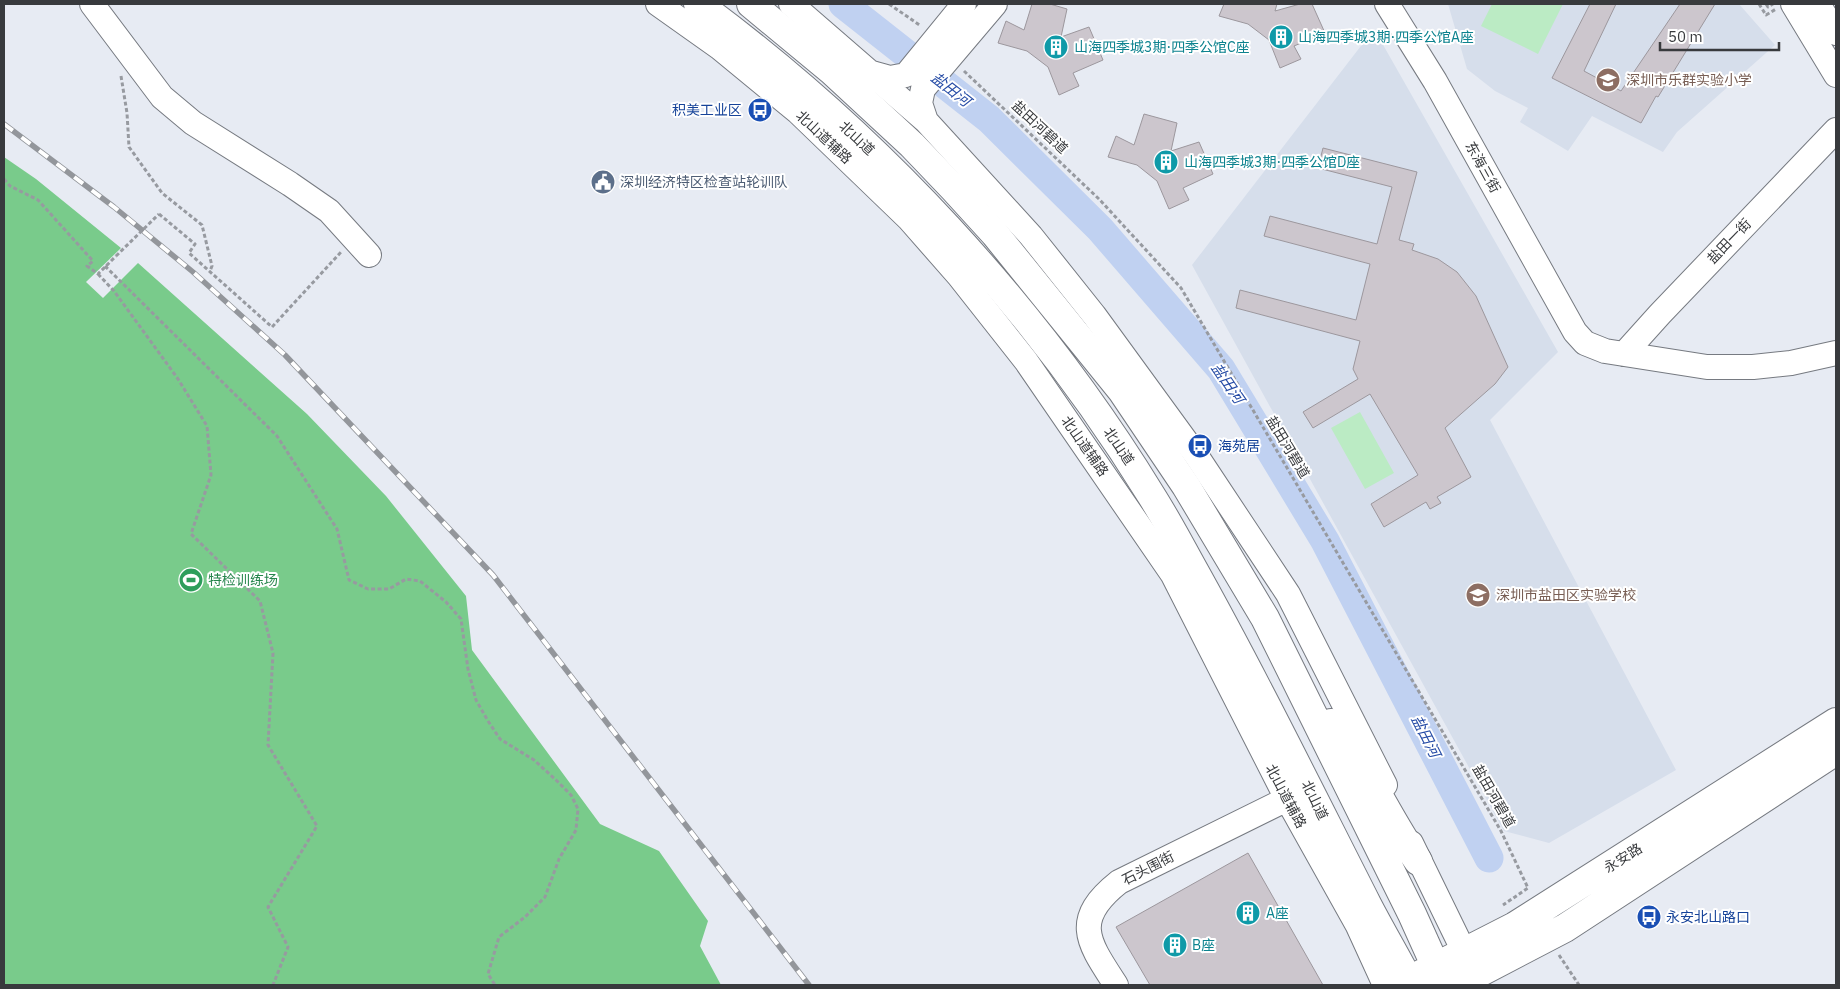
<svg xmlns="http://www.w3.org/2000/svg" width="1840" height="989" font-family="'IBM Plex Sans','Noto Sans SC',sans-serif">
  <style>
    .built { fill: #d6deeb }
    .green { fill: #bbebc4 }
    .forest { fill: #79cb8b }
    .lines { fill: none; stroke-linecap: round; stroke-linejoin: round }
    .river { stroke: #c0d1f1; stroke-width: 29 }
    .building { fill: #ccc6cd; stroke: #9c979d }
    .minor-casing { stroke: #767a81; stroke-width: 26 }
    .major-casing { stroke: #767a81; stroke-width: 30 }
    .path { stroke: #979aa0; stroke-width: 3; stroke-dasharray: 4 2.5; stroke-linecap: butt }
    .minor { stroke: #fff; stroke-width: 24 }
    .major { stroke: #fff; stroke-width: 28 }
    .rail-casing { stroke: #93969b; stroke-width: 5.5 }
    .rail { stroke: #fff; stroke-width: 4; stroke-dasharray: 11; stroke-linecap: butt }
    .path-bridge { stroke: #979aa0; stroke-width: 3; stroke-dasharray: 4 2.5; stroke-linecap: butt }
    .labels { text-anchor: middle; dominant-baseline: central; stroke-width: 4; stroke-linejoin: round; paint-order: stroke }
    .culture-label { font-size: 14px; fill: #0d838f; stroke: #fff; text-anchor: start }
    .education-label { font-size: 14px; fill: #785e54; stroke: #fff; text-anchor: start }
    .transit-label { font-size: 14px; fill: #164399; stroke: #fff; text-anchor: start }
    .street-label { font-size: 14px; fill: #383a3d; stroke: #fff }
    .service-label { font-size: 14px; fill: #4e5e75; stroke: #fff; text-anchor: start }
    .leisure-label { font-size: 14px; fill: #27864d; stroke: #fff; text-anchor: start }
    .water-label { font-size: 15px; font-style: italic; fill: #264ca6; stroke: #fff }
  </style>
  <rect width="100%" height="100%" fill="#e7ebf3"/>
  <path class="built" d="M1448,4h291l36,41 -98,87 -14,20 -71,-36 -24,35 -48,-29 8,-14 -33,-17 -28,-22z
    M1374,29l184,323 -68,68 186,350 -127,73 -45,-12 -312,-566z"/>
  <path class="green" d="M1492,4h71l-25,50 -57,-28z
    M1360,412l34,61 -29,16 -34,-61z"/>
  <path class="forest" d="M4,157l32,22 85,69 -35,34 17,16 35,-35 169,151 79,82 80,100 6,54 128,174 59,27 49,70 -8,25 21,39h-717z"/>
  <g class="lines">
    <path class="river" d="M843,4l146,115 111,110 121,140 104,172 164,317"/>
  </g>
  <path class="building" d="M1032,4h18l17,5 -6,28 28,-10 14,33 -30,13 6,13 -20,9 -11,-28 -21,-16 -29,-8 8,-22 18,9z
    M1224,4h53l-2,7 25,-7h12l13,29 -31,13 7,13 -21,9 -11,-28 -21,-16 -29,-8z
    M1590,4h26l-32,67 37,20 59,-87h35l-57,93 -2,-1 -15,27 -89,-45z
    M1144,114l33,9 -6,28 28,-9 14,32 -30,14 6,12 -20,9 -12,-28 -20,-16 -29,-8 8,-21 18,9z
    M1323,148l94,24 -18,68 15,4 -2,6 26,9 19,13 19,24 32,71 -13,17 -50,44 26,49 -34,20 4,6 -11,6 -4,-7 -42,25 -13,-23 47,-29 -48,-81 -57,34 -10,-16 55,-33 -5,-10 7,-28 -124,-33 4,-18 116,30 14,-56 -106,-28 6,-20 107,28 15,-57 -74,-19z
    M1248,853l75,132h-173l-34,-58z"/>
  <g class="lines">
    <defs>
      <path id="minor" d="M92,4l70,93 31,26 97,61 39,27 40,44
        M658,4l62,44 78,64 111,107 50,57 67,85 147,214 114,224 71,127 27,59
        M791,4l135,117 105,115 63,79 102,140 92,139 97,191
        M1387,4l48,77 140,251 10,11 20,8 102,16h46l38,-4 45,-10
        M1793,4l43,71
        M1818,4l18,29
        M872,73l18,5 16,-3 58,-71
        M926,121l-6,-18 3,-14 72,-85
        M1624,354l36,-40 176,-184
        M1411,843l61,125
        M1116,985c-28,-43 -45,-65 3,-103l168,-83"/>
      <path id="major" d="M698,4c179,132 336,301 453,491 14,22 27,46 40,70 62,111 118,225 176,339 14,27 30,54 44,81
        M751,4l81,67 80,74 42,44 41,45 127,157 64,95 79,132 147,296 32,71
        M1331,723c35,42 56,94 87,138
        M1421,974l94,-48 321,-204
        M1456,985l109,-57 271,-177"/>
    </defs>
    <use href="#minor" class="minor-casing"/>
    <use href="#major" class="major-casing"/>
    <path class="path" d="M889,4l32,22
      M1759,4l7,11 10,-6
      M1766,4l2,3 5,-3
      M964,71l135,128 82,89 320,543 27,57 -25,17
      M121,76l6,37 2,34 33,46 40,32 10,41 -2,5
      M4,179l6,7 28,14 55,61 -6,5 11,8 18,-18
      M159,214l36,30 -6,9 83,74 69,-75
      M105,266l172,170 60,93 12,51 19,9h21l17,-10 14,2 26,21 15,17 7,50 8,31 12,21 12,18 34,21 22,20 15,15 7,14 -2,21 -17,29 -14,38 -20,20 -26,20 -11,37 7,11
      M98,274l16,17 64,88 29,47 4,49 -20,59 69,67 13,52 -5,92 49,81 -49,81 20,40 -15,38
      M1559,955l20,30"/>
    <use href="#minor" class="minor"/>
    <use href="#major" class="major"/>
    <defs>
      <path id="rail" d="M4,124l110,83 79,65 92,83 208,220 316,410"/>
    </defs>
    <use href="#rail" class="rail-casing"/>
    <use href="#rail" class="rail"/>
    <path class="path-bridge" d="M116,256l43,-42"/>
  </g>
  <defs>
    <symbol id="building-disc" viewBox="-11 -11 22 22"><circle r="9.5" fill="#0f9aa8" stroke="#fff"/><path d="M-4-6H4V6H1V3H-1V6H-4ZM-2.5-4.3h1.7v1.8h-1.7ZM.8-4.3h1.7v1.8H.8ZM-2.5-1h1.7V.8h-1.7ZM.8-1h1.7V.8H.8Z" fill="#fff"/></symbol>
    <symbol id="school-disc" viewBox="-11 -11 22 22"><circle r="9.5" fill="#8d6e63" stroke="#fff"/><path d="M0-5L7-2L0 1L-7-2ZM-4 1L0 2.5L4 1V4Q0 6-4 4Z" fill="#fff"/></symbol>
    <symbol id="bus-disc" viewBox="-11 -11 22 22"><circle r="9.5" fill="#1a4fb4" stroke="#fff"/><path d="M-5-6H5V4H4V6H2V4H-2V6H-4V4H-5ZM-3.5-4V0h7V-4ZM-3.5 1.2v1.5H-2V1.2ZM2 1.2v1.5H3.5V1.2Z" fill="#fff"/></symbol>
    <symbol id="civic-disc" viewBox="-11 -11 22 22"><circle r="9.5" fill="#5c6f8a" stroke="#fff"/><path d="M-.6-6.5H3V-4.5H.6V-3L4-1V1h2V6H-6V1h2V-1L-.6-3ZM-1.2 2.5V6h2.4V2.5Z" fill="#fff"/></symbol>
    <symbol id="stadium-disc" viewBox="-11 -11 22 22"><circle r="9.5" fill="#2e9e5b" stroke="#fff"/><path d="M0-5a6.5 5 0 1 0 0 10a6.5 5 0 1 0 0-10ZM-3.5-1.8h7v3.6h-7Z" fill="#fff"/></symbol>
  </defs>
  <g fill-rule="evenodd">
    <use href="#building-disc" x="1267" y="23" width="28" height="28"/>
    <use href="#building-disc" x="1042" y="33" width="28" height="28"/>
    <use href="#school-disc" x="1594" y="66" width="28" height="28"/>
    <use href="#bus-disc" x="746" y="96" width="28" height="28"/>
    <use href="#building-disc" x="1152" y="148" width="28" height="28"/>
    <use href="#civic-disc" x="589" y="168" width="28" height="28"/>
    <use href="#bus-disc" x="1186" y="432" width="28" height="28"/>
    <use href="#stadium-disc" x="177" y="566" width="28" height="28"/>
    <use href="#school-disc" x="1464" y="581" width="28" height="28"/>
    <use href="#building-disc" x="1234" y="899" width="28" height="28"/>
    <use href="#bus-disc" x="1635" y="903" width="28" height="28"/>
    <use href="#building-disc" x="1161" y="931" width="28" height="28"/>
  </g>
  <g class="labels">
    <g class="culture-label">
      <text x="1298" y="37">山海四季城3期·四季公馆A座</text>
      <text x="1074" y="47">山海四季城3期·四季公馆C座</text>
      <text x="1184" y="162">山海四季城3期·四季公馆D座</text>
      <text x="1266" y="913">A座</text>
      <text x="1192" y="945">B座</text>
    </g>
    <g class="education-label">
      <text x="1626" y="80">深圳市乐群实验小学</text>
      <text x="1496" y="595">深圳市盐田区实验学校</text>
    </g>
    <g class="transit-label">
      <text x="742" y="110" text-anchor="end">积美工业区</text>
      <text x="1218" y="446">海苑居</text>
      <text x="1666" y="917">永安北山路口</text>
    </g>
    <g class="street-label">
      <text transform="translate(1040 127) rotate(43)">盐田河碧道</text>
      <text transform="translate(824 137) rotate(43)">北山道辅路</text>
      <text transform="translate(857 138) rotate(43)">北山道</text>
      <text transform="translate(1483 167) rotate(61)">东海三街</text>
      <text transform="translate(1729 241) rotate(-46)">盐田一街</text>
      <text transform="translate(1085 446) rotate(55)">北山道辅路</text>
      <text transform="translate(1119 446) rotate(56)">北山道</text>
      <text transform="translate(1288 447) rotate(59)">盐田河碧道</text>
      <text transform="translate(1286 796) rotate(62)">北山道辅路</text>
      <text transform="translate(1494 796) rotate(60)">盐田河碧道</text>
      <text transform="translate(1315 800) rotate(64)">北山道</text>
      <text transform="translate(1623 858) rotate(-32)">永安路</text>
      <text transform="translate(1148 868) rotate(-27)">石头围街</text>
    </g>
    <g class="service-label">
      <text x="620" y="182">深圳经济特区检查站轮训队</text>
    </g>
    <g class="leisure-label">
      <text x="208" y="580">特检训练场</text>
    </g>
    <g class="water-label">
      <text transform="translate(951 89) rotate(38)">盐田河</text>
      <text transform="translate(1228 383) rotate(56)">盐田河</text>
      <text transform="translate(1426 736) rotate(63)">盐田河</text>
    </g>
  </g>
  <rect width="1840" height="989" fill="none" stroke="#383a3d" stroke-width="10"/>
  <path d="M1660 42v8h119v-8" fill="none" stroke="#383a3d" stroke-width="2.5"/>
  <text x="1668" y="42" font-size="15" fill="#383a3d" stroke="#ffffff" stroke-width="4" paint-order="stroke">50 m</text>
</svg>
